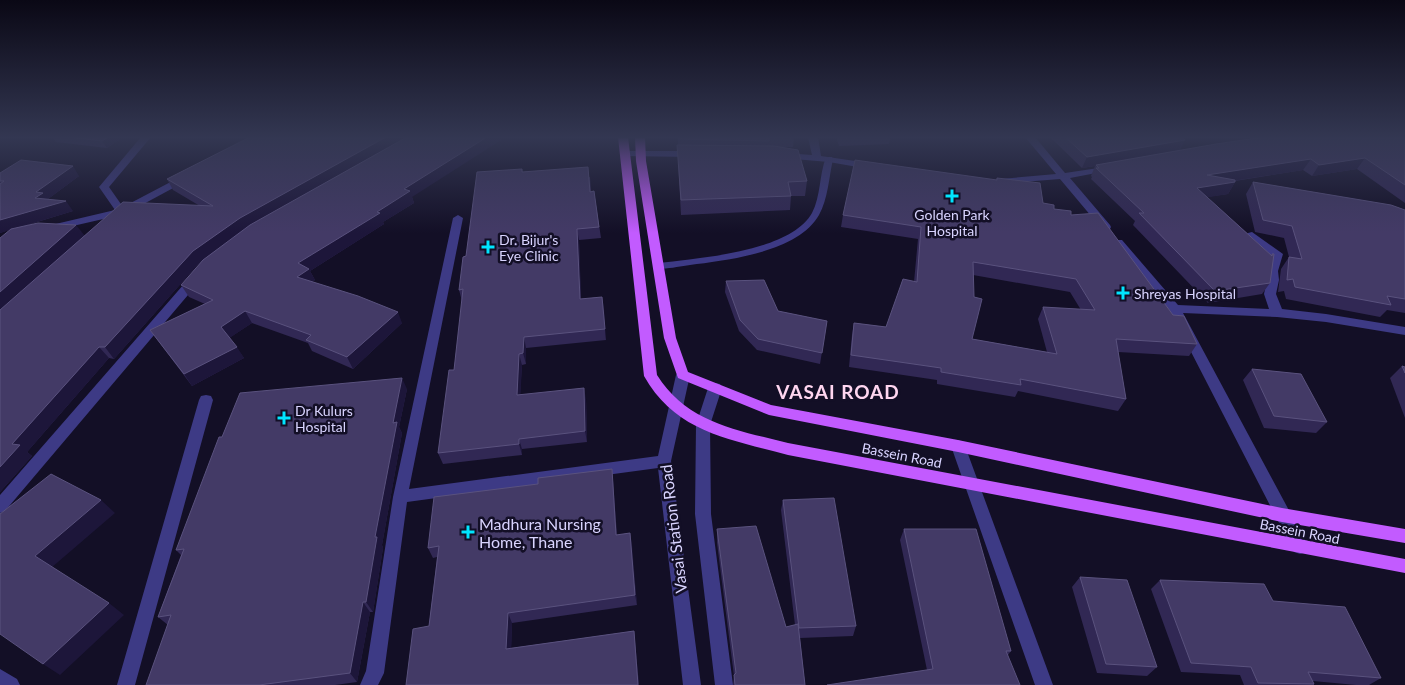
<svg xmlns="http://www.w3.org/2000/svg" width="1405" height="685" font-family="Lato,sans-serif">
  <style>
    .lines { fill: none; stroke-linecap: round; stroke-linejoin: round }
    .lane { fill: #3d3a85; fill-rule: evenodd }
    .street { fill: #3d3a85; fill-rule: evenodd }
    .primary { fill: #c25bff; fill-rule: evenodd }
    .wall { fill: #312854; fill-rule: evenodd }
    .shaded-wall { fill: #1d163a }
    .building { fill: #433a66; stroke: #5a527e; fill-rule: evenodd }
    .poi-dot { fill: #00e5ff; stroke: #130f26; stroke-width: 2 }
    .labels { text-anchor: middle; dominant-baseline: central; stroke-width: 5; stroke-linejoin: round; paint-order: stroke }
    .poi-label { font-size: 14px; fill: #d9d4ff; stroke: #130f26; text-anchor: start }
    .street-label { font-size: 14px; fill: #d9d4ff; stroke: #130f26 }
    .near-poi-label { font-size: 16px; fill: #d9d4ff; stroke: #130f26; text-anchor: start }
    .near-street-label { font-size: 16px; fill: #d9d4ff; stroke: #130f26 }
    .district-label { font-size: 19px; font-weight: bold; letter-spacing: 1px; fill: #ffd6f0; stroke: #130f26 }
  </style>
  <rect width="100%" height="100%" fill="#130f26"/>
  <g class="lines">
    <path class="lane" d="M826,157h6l1,2c-4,18 -5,40 -14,56 -21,37 -90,45 -129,50 -10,1 -24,5 -34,3l-2,-2 5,-3c40,-5 131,-11 153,-50 9,-17 7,-38 14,-56z"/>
    <path class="street" d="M141,137h10l-42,50 14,20 59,-31h6v4l-63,34 -74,17 -4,-1 -1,-2 1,-2 68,-16 -16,-23z
      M808,137h10l3,19 48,7 5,3 -5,3 -40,-7 -47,-4 -2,-2 5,-3 27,2z
      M1025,137h10l30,36 47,-7v4l-42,8 40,47 1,2 -1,2h-8l-42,-50 -64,5v-4l4,-1 56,-5z
      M625,151h70l5,3 -5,3 -73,-1 -2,-2z
      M458,215l5,3 -54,271 249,-33 18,-81 2,-3h10l2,3 -19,86 30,224h-18l-25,-217 -251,34 -23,171 -6,12h-18l6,-14 27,-174 60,-279z
      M1252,232l31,22 -5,17 1,9 -3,14 6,15 44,5 79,13v8l-79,-13 -49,-5 -94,-4 123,229 2,5 -2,5 -6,2 -6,-2 -124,-241 -57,-69 1,-2h8l56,65 91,4 -5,-15 3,-14 -1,-9 5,-16 -23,-18 -1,-2 1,-2z
      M195,275l6,4 -2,3 -194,229 -5,2v-18l191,-219z
      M715,383l5,1 2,4 -12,37 1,89 22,171h-18l-20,-171 1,-89 12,-37 2,-4z
      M206,395l5,1 2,4 -78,285h-18l82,-285 2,-4z
      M958,440l5,2 2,4 88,239h-18l-84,-239 2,-4z
      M0,669l17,10 3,6h-20z"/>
    <path class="primary" d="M618,137h10l29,238c30,48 80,55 131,68l617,116v14l-617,-118c-58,-16 -112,-22 -144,-79z
      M635,137h10l1,24 30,177 12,34 83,33 187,35 324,68 123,21v14l-123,-21 -324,-70 -189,-37 -91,-37 -14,-40 -28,-177z"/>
  </g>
  <path class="wall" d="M53,137h70l-16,11 -51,-6z
    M678,137h116l-1,10h-14l28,34 -2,15h-14l-1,14 -109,5 -3,-55z
    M836,137h55l-2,7 -50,2z
    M1050,137h131l-1,13 225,-13v66l-48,-34 -45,7 -9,-6 -68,11v1l-7,12 -21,3 64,58 1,-1 -2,29 -8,11 -54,9 -75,-78 2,-4 -44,-42 1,-2 -1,-1 4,-10 -13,2z
    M522,169l1,3 67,5 1,15 3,-1 7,47 -22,2 2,59 21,-2 4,43 -80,8v16l-4,1 -2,29 66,5 1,43 -65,7v6l-79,9 -5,-11 16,-83 8,-69 -3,-11 7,-34z
    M0,173l79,3 -31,23 25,12 -52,16 63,9 116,-30 -27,-16 -6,-11 245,18 2,6 -31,19 1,2 -74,47 5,9 -3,2 90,41 -49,46 -41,-18 -4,-8 -56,-20 -23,15 15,20 -52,28 -42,-56 55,-26 -16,-7 -8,-12 22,-25 -3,2 -86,97 -5,-1 -82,94 5,4 -32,36 9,-262 -9,3z
    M997,178l57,31 17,6 102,100 24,29 -8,12 -71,-4 8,47 -8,12 -100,-20 -3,6 -78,-13v-4l-88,-13 3,-32 2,-12 32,4 28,-45 4,-43 -77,-12 2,-12 153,-35zM973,275l97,17 11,18 -38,-3 -5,12 9,33 -75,-13z
    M1253,182l152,28v103l-18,-3 -7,7 -94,-18 -2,-8 -6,1 3,-23 8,-12 -5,-19 -29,-6 -9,-38z
    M726,281l52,30 49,10 -7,43 -63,-14 -18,-19 -14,-39z
    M1402,366l3,1v51l-15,-40z
    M1252,369l75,53 -11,11 -52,-5 -21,-48z
    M407,389l-8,38 3,6 -20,112 1,3 -10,64h-3l-13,70 -22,3h-189l22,-60 -10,-8 23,-62 -5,-5 46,-113z
    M613,480l4,55 13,-2 7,72 -125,18 -1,25 123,-17 5,54h-233l23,-59 8,-69 -4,1 -5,-10z
    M783,500l73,126 -3,10 -53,2 5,47h-72l1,-9 -17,-133v-14l69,98 9,-2 -14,-115z
    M904,529l107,122 -3,4 -81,15 -27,-130z
    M1080,577l77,90 -10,9 -50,-3 -25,-86z
    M1160,580l113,21 108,77 -12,7h-13l-43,-4 1,3v1h-70l-4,-10 -59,-3 -30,-83z"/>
  <path class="shaded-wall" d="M108,137h15l-16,11 -5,-7z
    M386,137h23l-163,92 -46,33 -86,97 -9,-12 88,-96 47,-33z
    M487,137h19l-94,60 2,6 -31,19 1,2 -74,47 5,9 -13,8 -5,-11 1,-14 79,-51 27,-23z
    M1185,140l-5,11 -98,17 5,-11z
    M1365,158l-8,11 -45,7 7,-11z
    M1311,159l-8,11 -102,16 6,-11z
    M73,166l6,10 -31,23 3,4 -16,-5 1,-6z
    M1235,182l-7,12 -37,6 6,-12z
    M66,201l7,10 -73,22v-13z
    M76,225l9,11 -85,76v-20z
    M577,229l2,11 2,70 -1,-11z
    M602,297l2,11 2,32 -1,-11z
    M245,311l7,12 -24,16 -7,-12z
    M398,312l4,11 -49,46 -6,-12z
    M524,337l2,11v16l-3,-11z
    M99,347l10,11 -82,94 5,4 -32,36v-25l12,-23z
    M237,347l7,11 -52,28 -8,-12z
    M519,354l3,11 -2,40 -3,-10z
    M402,378l5,11 -8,38 3,6 -20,112 1,3 -10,64 -7,-10 9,-65 18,-114z
    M584,388l2,11 1,43 -2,-11z
    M519,439l3,10v6l-3,-11z
    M612,469l1,11 4,66 -1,-11z
    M101,500l14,13 -64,55 -16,-12z
    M630,533l2,11 5,61 -2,-10z
    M363,602l7,10 -13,70 -7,-9z
    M109,603l15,12 -64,60 -17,-11z
    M508,613l4,10 -1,35 -5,-9z
    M634,631l1,9 4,45h-1z"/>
  <path class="building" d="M68,137h40l-6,4z
    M250,137h136l-146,81 -47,33 -88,96h-6l-87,97 8,1 -20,22v-157l123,-108 90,4 -46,-27z
    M407,137h80l-83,52 6,2 -33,21 3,1 -82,50 11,6 -12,8 61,19 40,16 -51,45 -41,-17 5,-5 -66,-24 -24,16 16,20 -53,27 -34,-44 63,-30 -32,-15 22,-25 47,-35z
    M678,137h91v4l-91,-2z
    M1065,137h116l4,3 -98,17z
    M1264,137h141v48l-40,-27 -46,7 -8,-6 -104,16 28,5v2l-38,6 75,68v-2h2l-4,29 -55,8 -76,-78h5l-48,-45h3l-3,-3 120,-21z
    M677,145l97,1 24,4 9,31 -19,1 3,14 -110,4z
    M21,160l52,6 -37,26 7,1 -8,5 31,3 -66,19v-36l4,-3h-4v-8z
    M855,160l142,20v-2l43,5 3,20 11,2v4l17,2v4l27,-2 75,102 11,1 13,28 -81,-5 10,60 -106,-20 1,6 -80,-13v-4l-90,-13 3,-32 32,4 17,-48 14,3 4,-55 -78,-12zM973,262l103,17 19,31 -52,-3 14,47 -85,-15 10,-40 -8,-2z
    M588,167l2,25 4,-1 5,36 -22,2 3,70 22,-2 3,32 -81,8 -1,16 -4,1 -2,41 67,-7 1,43 -66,8v5l-81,9 11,-83h5l9,-81 -4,1 4,-33 3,-1 11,-84 45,-3v3z
    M1253,182l138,23 14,5v89l-18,-3 4,9 -96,-18 -2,-8 -6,1 2,-23 13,2 -10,-33 -29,-6z
    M38,223l38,2 -76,67v-54l11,-9z
    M764,280l14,31 49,10 -5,32 -64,-14 -18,-19 -14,-39z
    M1402,366l3,1v6z
    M1252,369l49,5 26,48 -53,-6z
    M402,378l-9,45 4,-1 -22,115h2l-11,65h-3l-13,71 -91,12h-113l25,-70 -13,2 26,-68 -8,1 43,-113h3l18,-44z
    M612,469l4,66 14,-2 5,62 -127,18 -2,36 128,-18 4,54h-232l7,-56 16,-3 10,-80 -11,2 6,-51 104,-13v-6z
    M51,474l50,26 -66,56 74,47 -66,61 -43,-30v-120z
    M834,498l22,128 -57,2 -16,-128z
    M756,526l30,101 12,-3 7,61h-70l-1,-10 2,-2 -19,-144z
    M904,529h72l35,122h-5l14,34h-193l106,-16z
    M1080,577l47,3 30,87 -51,-3z
    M1160,580l104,4 9,17 72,6 36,71 -73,-6 6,12 -56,-1 -7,-16 -60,-4z"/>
  <linearGradient id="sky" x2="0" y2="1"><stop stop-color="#0a0815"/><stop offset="0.59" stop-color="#333752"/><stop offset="1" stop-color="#333752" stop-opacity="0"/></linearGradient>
  <rect width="1405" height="233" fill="url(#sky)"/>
  <g class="poi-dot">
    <path d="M949.5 188.5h5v5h5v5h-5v5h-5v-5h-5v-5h5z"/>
    <path d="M485.5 239.5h5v5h5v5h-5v5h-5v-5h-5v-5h5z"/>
    <path d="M1120.5 285.5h5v5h5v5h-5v5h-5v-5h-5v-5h5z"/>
    <path d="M281.5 410.5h5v5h5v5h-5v5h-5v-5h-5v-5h5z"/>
    <path d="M465.5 524.5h5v5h5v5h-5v5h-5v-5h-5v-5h5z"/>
  </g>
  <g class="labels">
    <g class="poi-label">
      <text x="952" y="214" text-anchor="middle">Golden Park<tspan x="952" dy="16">Hospital</tspan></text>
      <text x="499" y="239">Dr. Bijur's<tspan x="499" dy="16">Eye Clinic</tspan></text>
      <text x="1134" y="293">Shreyas Hospital</text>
      <text x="295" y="410">Dr Kulurs<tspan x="295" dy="16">Hospital</tspan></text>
    </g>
    <g class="street-label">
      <text transform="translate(902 455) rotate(11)">Bassein Road</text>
      <text transform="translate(1300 531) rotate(11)">Bassein Road</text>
    </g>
    <g class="near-poi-label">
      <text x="479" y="523">Madhura Nursing<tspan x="479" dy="18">Home, Thane</tspan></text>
    </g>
    <g class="near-street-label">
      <text transform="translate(673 529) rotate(-97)">Vasai Station Road</text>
    </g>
    <g class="district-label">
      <text x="838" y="391">VASAI ROAD</text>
    </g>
  </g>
</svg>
